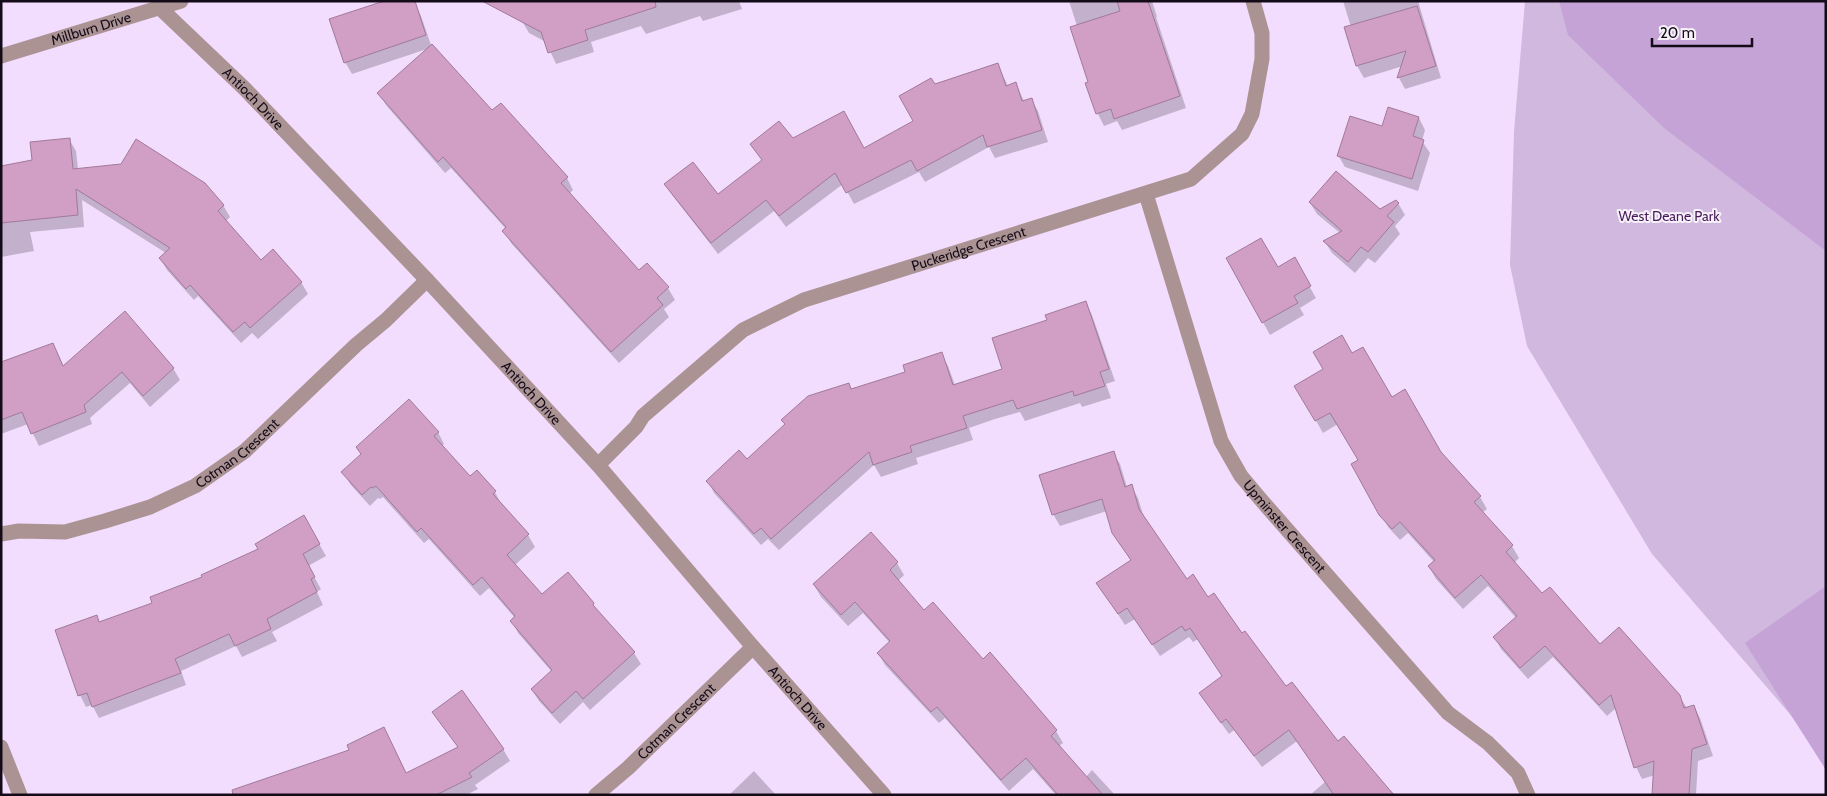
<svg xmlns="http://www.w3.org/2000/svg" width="1827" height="796" font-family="Cabin,sans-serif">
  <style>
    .green { fill: #d1b8de }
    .forest { fill: #c5a3d6 }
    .shadow { fill: #0003 }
    .building { fill: #d19ec6; stroke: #a17a98 }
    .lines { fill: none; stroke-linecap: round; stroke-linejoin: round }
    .street { stroke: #ab9394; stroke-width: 15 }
    .labels { text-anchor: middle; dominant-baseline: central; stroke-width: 4; stroke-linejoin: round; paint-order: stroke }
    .street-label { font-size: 14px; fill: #140b19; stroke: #f7f1fa }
    .park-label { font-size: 14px; fill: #481d5b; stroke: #f7f1fa }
  </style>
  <rect width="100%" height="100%" fill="#f3ddff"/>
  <path class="green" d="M1525,1h301v747l-12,-6 -162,-188 -125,-208 -17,-81 4,-133z"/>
  <path class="forest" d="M1559,1h267v250l-162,-123 -96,-93z
    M1826,586v184l-81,-127z"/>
  <path class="shadow" d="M519,1h220l3,8 -39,12 -3,-5 -54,18 -5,-8 -50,16 3,10 -38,12 -10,-22 -17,-9 -7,-12z
    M1069,1h83l5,16h-1l30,91 -64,22 -5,-9 -13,5 -6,-12 -11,-30 3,-1 -13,-57z
    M1343,1h75l23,77 -36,11 -6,-11 4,-12 -39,12 -7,-12 -11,-38 5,-1z
    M415,4l6,12 10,29 61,67 75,66 6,12 -4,4 70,78 7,-7 22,23 7,12 -11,9 5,8 -50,46 -108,-120 -7,-12 2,-2 -55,-61 -6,5 -59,-68 -7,-12 51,-45 -78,26 -7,-12z
    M998,65l10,21 8,-2 8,17 7,-2 7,12 10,31 -53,16 -6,-11 -64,35 -6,-10 -65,32 -11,-20 -57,43 -12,-16 -56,43 -45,-58 -7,-12 52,12 45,-35 -11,-17 40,-4 72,9 51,-28 19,-36z
    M1419,118l6,12 -3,11 8,12 -12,38 -73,-24 -7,-12 45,-27z
    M69,139l7,12 2,18 145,36 7,12 -5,5 36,39 40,21 7,12 -50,45 -6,-6 -11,10 -43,-47 -4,4 -27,-30 -7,-12 6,-5 -84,-53 2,27 -54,5 4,19 -33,6v-90l32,-6z
    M1310,203l70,8 18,-8 7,12 -10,11 5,8 -25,29 -7,-5 -13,15 -23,-20 -7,-11 15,-9 -23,-19z
    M1228,259l49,10 17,-10 22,39 -16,10 4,7 -34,20z
    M1086,303l6,12 23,66 -9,3 5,14 -29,9 -2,-4 -55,18 -5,-9 -25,7 -26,9 4,12 -57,18 2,6 -37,13 -7,-12 -95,85 -11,-11 -7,6 -47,-52 -6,-12 38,-20 103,-77 3,6 54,-17 35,-19 7,12 7,19 49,-15 44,-49z
    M53,344l11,23 109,1 7,12 -30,27 -20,-24 -40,35 2,6 -53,22 -11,-22 -27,10v-70z
    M1351,355l129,142 7,12 -5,4 30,33 7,12 -5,5 28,32 58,51 79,50 8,12 7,-2 6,12 13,38 -15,5 -2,34h-42l1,-20 -13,4 -6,-12 -20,-59 -9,8 -54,-59 -25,22 -27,-30 -6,-11 21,-20 -28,-32 -25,23 -27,-30 -7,-12 5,-5 -26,-29 -8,7 -12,-13 -36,-63 7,-4 -21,-36 -15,9 -27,-47z
    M438,432l6,12 -3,3 29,31 25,14 6,12 27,31 7,12 -20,18 26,31 52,8 6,10 35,39 7,11 -51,46 -7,-8 -23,22 -21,-23 -7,-11 20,-18 -34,-39 -6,-12 3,-3 -26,-30 -9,8 -51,-57 -5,4 -41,-46 -3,2 -2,-1 -8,8 -20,-22 -7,-12z
    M1113,453l7,11 7,23 4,-1 7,12 6,20 42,62 21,19 35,36 44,53 52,55 57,52h-85l15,-13 -28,-41 -35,26 -28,-37 -5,4 -29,-40 23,-17 -25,-38 -5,3 -4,-5 -29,19 -25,-37 -10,6 -27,-41 33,-23 -10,-16 -14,-34 -47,15 -7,-12z
    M304,517l22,39 -18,10 13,23 -4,3 6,13 -51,27 5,9 -35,16 -6,-11 -55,25 5,14 -87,33 -7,-13 -6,2 -6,-12 16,-79 4,7 53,-20 106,-54z
    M871,534l26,29 7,12 -6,6 26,31 59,48 73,71 7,12 -4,3 27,31 6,-7 23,25h-59l-23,-26 -24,22 -64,-73 -6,5 -54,-58 -7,-12 12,-10 -27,-30 -15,13 -27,-29 -7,-12z
    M441,724l62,25 7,12 -35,24 3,4 -12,6h-236l160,-55 17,34 52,-26z
    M754,771l22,24h-47z"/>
  <path class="building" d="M384,1h31l11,34 -82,28 -15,-44z
    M482,1h173l1,6 -71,23 3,10 -40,13 -7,-21z
    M1117,1h31l32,95 -66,23 -3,-10 -15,5 -11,-31 3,-1 -18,-55 50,-16z
    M1417,6l19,60 -39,12 9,-27 -50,15 -12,-39z
    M432,44l60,66 9,-7 67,74 -7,6 78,87 8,-7 22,24 -12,11 6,7 -52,47 -109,-121 4,-4 -63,-70 -5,5 -61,-69z
    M998,63l8,23 10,-4 6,19 10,-3 10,32 -55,17 -4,-12 -66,36 -6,-11 -65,33 -11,-20 -56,43 -13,-16 -55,43 -47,-59 29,-22 25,32 44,-34 -12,-16 29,-23 14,17 51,-27 20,37 49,-27 -14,-25 32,-18 4,6z
    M1388,107l31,10 -6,19 11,4 -12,39 -75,-23 13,-40 32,10z
    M70,138l3,31 48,-5 15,-25 69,44 19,22 -6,6 43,49 12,-11 29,33 -52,46 -5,-6 -12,10 -43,-47 -4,4 -27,-31 11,-10 -94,-59 2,26 -77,8v-57l31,-6 -2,-18z
    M1336,171l44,38 16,-9 3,3 -12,13 7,6 -26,30 -7,-5 -13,15 -25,-21 19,-10 -33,-29z
    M1261,238l17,29 17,-10 16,29 -17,10 4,7 -36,20 -36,-65z
    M1086,301l23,68 -9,3 5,14 -31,10 -1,-5 -56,18 -4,-9 -50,16 4,12 -57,18 2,6 -39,13 -4,-13 -98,87 -10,-11 -7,6 -48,-53 33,-31 8,9 38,-35 -4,-4 27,-24 41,-13 2,6 54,-17 -2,-7 39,-13 11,33 49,-16 -10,-31 55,-18 -2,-5z
    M125,311l49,57 -31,28 -21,-24 -38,33 2,7 -55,22 -9,-22 -21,8v-58l52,-19 10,23z
    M1342,335l10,18 11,-6 29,50 13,-8 36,63 40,44 -7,6 39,43 -7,7 36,41 8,-6 50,57 19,-17 61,68 4,13 10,-3 13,39 -15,5 -3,46h-37l2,-34 -20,7 -23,-73 -12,10 -54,-59 -25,22 -27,-31 24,-21 -36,-41 -26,23 -27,-32 7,-6 -35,-38 -8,7 -13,-14 -28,-51 7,-4 -28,-47 -15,8 -21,-35 29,-17 -10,-17z
    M409,399l30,33 -5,4 36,40 7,-6 19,21 -3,3 36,40 -22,21 35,39 26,-22 26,31 -1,2 42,47 -52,47 -7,-8 -24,22 -21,-24 21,-19 -42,-49 5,-5 -33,-39 -9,8 -52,-57 -4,4 -41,-46 -3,2 -2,-1 -9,8 -21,-23 20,-18 -5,-7z
    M1114,451l11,36 7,-3 7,25 48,70 6,-5 15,23 6,-4 28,40 3,-2 41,55 6,-4 46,59 6,-5 50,59h-60l-45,-65 -35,26 -28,-37 -5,4 -22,-30 23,-17 -32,-48 -5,3 -3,-5 -30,19 -25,-37 -9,6 -22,-31 35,-23 -19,-27 -10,-34 -50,16 -13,-40z
    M304,515l16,29 -17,10 12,23 -4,2 6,13 -50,27 4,10 -36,17 -6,-12 -54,25 6,14 -89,34 -5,-14 -9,3 -23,-66 42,-15 2,7 53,-19 -2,-6 52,-20 -1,-2 57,-26 -3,-5z
    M871,532l27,30 -8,8 34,40 9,-8 50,57 7,-7 67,78 -6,6 52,59h-45l-32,-37 -25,22 -64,-73 -6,5 -54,-59 13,-12 -35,-39 -14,13 -28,-31z
    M462,690l42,59 -35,24 3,4 -36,18h-203l-1,-5 117,-40 -2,-5 37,-18 22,46 52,-26 -26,-35z"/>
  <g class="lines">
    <g class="street">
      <path id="s1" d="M160,8l85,81 182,191 171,185 155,182 131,148"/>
      <path id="s2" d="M1,56l180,-55"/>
      <path id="s3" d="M1146,194l75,247 20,35 21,25 186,212 40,30 30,30 10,22"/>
      <path id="s4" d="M598,465l38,-38 7,-11 100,-86 61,-30 387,-121 51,-45 10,-20 10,-55v-26l-9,-32"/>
      <path id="s5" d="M1,534l18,-3 46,1 40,-11 45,-14 45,-21 50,-35 111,-106 30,-25 41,-40"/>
      <path d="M1,747l19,48"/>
      <path id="s6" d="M596,795l32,-27 125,-121"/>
    </g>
  </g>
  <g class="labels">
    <g class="street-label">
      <text stroke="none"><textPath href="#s2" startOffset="94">Millburn Drive</textPath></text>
      <text stroke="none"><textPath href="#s1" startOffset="130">Antioch Drive</textPath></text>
      <text stroke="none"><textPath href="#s4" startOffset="439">Puckeridge Crescent</textPath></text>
      <text stroke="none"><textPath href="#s1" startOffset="535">Antioch Drive</textPath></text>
      <text stroke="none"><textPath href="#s5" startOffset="256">Cotman Crescent</textPath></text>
      <text stroke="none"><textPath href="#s3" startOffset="365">Upminster Crescent</textPath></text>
      <text stroke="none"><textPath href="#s1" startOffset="940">Antioch Drive</textPath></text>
      <text stroke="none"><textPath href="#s6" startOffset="109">Cotman Crescent</textPath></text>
    </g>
    <g class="park-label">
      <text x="1669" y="216">West Deane Park</text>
    </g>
  </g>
  <rect width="1827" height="796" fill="none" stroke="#140b19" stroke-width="5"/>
  <path d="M1652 38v8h100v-8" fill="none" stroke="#140b19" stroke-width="2.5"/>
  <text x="1660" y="38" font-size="15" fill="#140b19" stroke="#f7f1fa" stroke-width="4" paint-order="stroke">20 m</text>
</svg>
